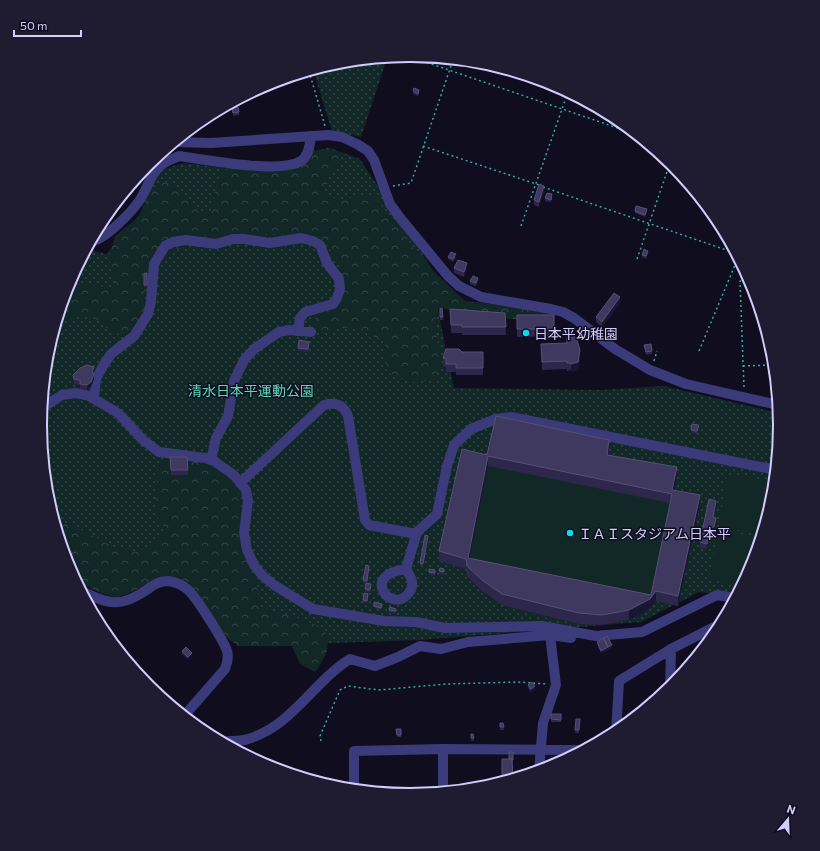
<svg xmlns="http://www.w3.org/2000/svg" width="820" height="851" font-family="Commissioner,'Noto Sans JP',sans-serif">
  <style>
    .grass { fill: url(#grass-dots) }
    .forest { fill: url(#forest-crowns) }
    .pitch { fill: #112827 }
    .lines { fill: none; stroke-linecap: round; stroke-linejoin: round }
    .path { stroke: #33aba0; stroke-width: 1.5; stroke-dasharray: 2 3; stroke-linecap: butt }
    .minor { stroke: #3b3b7b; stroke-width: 10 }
    .wall { fill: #2d274c; fill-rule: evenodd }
    .shaded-wall { fill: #1a1532 }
    .building { fill: #3f385f; stroke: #565078; fill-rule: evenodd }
    .poi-dot { fill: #0bdbeb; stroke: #100d1f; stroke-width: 1.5 }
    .labels { text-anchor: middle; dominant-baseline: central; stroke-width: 3; stroke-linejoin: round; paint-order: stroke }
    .poi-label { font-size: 14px; fill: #d1cdfd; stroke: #100d1f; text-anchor: start }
    .park-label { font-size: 14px; fill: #5ed8b6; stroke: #100d1f }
    .rim { fill: none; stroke: #d1cdfd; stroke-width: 2 }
  </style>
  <defs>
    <pattern id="grass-dots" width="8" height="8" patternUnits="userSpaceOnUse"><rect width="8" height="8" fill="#112827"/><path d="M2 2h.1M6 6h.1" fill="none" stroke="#334647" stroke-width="1.8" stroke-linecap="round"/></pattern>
    <pattern id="forest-crowns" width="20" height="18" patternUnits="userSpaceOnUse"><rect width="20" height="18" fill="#112827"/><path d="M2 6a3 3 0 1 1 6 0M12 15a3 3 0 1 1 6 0" fill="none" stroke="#334647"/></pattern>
  </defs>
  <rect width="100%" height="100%" fill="#100d1f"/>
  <path class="grass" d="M387,58l-26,79 -29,-6 -19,-61 25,-7z
    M327,147l33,12 82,125 -5,22 17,82 145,2 65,-4 115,27 1,13 -7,72 -21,69 -16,30 -37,-5 -58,30 -221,18 -182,6 -32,-59 -44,-19 -94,-1 -21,-70 -7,-72 7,-72 21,-69 19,-35 19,5 34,-40 14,-42 29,-9 42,5 85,-7z"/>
  <path class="forest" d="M329,148l14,7 -13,20 -6,18 15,8 16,-4h20l49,65 41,39 83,9 7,5 -13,5 -54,-2 -26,-4 -19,-6 -7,2 -1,18 7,35 -7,16 -19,4 -27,-10 -5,-17 1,-13c-22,-13 -34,-21 -59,-10l-16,-7c3,-4 5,-9 9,-12 7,-8 19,-12 22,-23 4,-10 1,-18 -3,-27 -3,-7 -8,-17 -15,-22 -21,-14 -104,-6 -129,2 -14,4 -32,11 -43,21 -9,8 -6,39 -5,51l-13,15 -9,6 -17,-9 -12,-10 -20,-1 -19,8 13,-42 47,5 -7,-31 6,-21 25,-20 8,-22 16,-13 16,8 20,22h12l4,-28 8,-13 24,-2h36l29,-17z
    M175,453l40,12 25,31 2,26 -3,26 17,22 1,18 4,19 14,6 18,3 31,12c8,19 2,29 -9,44l-15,-8 -8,-18c-11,0 -48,1 -56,-2 -19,-10 -34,-44 -48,-60l-26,-5 -45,19c-14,-4 -35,-11 -44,-23 -10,-11 -15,-41 -20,-56l27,10 36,19 23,4 21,-13 4,-11 -10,-17 4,-41 3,-10z"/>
  <path class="pitch" d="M496,426l113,24 -2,15 70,13 -4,22 27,5 -22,101 -22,-5c-12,16 -34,23 -54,24 -17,2 -86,-13 -101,-21 -13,-7 -32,-20 -35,-35l-27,-8 48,-96z
    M727,474l47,8 -1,16 -11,36 -43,-7z
    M718,530l43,8 -9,29 -10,19 -33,-6z"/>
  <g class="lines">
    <path class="path" d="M408,56l227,78
      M309,71l16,55
      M423,146l116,39
      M393,186l18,-3 42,-123
      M543,187l192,66
      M521,226l47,-134
      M637,259l33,-96
      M699,351l39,-93
      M654,361l3,-10
      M743,366l31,-1
      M744,387l-4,-105 4,-12
      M321,741l-1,-5 20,-46 8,-4 31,4 67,-6 72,-2 29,2"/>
    <path class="minor" d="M175,142l36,1 117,-8 14,2 15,7 11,7 6,9 16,44 11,15 47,57 11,10 22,11 70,12 12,3 11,6 41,31 35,21 36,14 92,21
      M90,242c15,-2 43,-31 51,-44 6,-10 10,-24 19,-32 6,-5 13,-7 19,-10 27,4 101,18 122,5 8,-5 9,-17 10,-25
      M94,398l2,-19 7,-13 8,-12 23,-18 14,-22 3,-12 3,-38 11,-18 8,-4 13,-2 30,4 17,-5h11l26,4 31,-5 12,3 7,4 7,18 12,16 1,10 -3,9 -4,6 -28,8 -5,6 -2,13
      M42,408l20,-13 14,-2 13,3 29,17 25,27 16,12 46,6 9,3 20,14 12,15 2,11 -4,32 3,17 7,15 8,10 12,10 39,24 71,12 32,1 29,6 97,-2 54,10 46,-4 75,-37 18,3
      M211,460l5,-22 12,-22 6,-35 10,-21 10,-11 25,-17 11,-2 21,2
      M240,483l84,-78c11,-3 19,-1 24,11l17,104 4,5 47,9
      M406,569c-47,6 -14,45 2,25 8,-9 3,-17 -2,-25l11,-37 20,-18 10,-48 7,-21 17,-16 25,-10 15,-2 265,53
      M80,590c28,15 41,18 68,-1 5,-4 13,-8 20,-8 8,1 13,3 19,8 8,6 37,52 40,62 2,6 0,12 -2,18l-41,47
      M670,689l1,-40
      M616,733l3,-52 52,-32 51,-26
      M220,742c9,-2 20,0 28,-3 44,-13 65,-57 102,-80l25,7 23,-9 22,-11 21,3 27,-7 82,-7 21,3
      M443,749v43
      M539,771l4,-48 13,-38 -6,-50
      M354,790v-39l89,-2 140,1"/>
  </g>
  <path class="wall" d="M413,91l6,2 -1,3 -5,-2z
    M232,108l7,4v3l-6,1z
    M544,191l-5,16 -5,-2v-5z
    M552,197l-1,5 -6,-1v-3z
    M635,211l12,1 -2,5 -10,-4z
    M648,253l-2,6 -4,-2v-2z
    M448,257h8l-3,5 -5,-3z
    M454,268h13l-3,9 -10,-4z
    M147,273v14h-3v-13z
    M478,280l-2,6 -6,-2v-3z
    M620,303l-18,24 -6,-5v-5z
    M442,308l1,12h-3v-11z
    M450,309l55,4 1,22h-44v-2h-11z
    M517,315h37v21l-37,1z
    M309,344l-1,8 -10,-1v-3z
    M541,344l39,14 -2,12 -7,2v-2l-4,1v-2l-25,1z
    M644,345l8,6v3l-6,1z
    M462,352h21v23h-27v-3h-10v-6h-3v-8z
    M94,372v7l-3,8 -4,3 -7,-1v-4l-6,-1 -1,-9z
    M699,428l-2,6 -6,-2v-2z
    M609,450v5l68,23 -2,12 25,15 -22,101 -22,-5 -6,8 -21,11 -27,5 -23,-1 -77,-19 -20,-14 -15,-15 -1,-7 -27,-8v-10l48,-96zM488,466l182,37 -19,92 -181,-37z
    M170,457h17l1,18h-17z
    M716,506l-2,11 2,6 -2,9h-3l-4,17 -7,-1v-6z
    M428,538l-5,28h-3v-3z
    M369,568l-2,15h-4v-3z
    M439,571l5,1v3l-5,-1z
    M429,572l6,1v3l-6,-1z
    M371,587l-1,6 -5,-1v-3z
    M368,596l-1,7 -4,-1v-2z
    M374,606l8,1 -1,3 -7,-2z
    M389,610l7,1v3l-7,-2z
    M604,638l8,10 -4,2v-2v2l-7,3 -4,-9v-2l7,-2z
    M182,651l10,4 -4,4 -6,-5z
    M528,685l7,4 -4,3 -3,-4z
    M551,714h10v8h-10z
    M576,719h4l-1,14h-4z
    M500,723h3l1,7h-4z
    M396,729h5v8h-4z
    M471,734h2l1,7h-3z
    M513,752v11h-1l1,16 -12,4 1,-1v-23h7z"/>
  <path class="shaded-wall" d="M544,186v5l-5,16v-5z
    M467,263v5l-3,9v-5z
    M620,297v6l-18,24v-5z
    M580,350v8l-2,12 -7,2v-8z
    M94,374v5l-3,8 -4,3v-5z
    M609,440v10l-2,15v-10z
    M488,456v10l-20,102v-10z
    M677,467v11l-5,22v-10z
    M700,495v10l-22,101v-10z
    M716,501v5l-3,16v-5z
    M716,518v5l-2,9v-5z
    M711,527v5l-4,17v-5z
    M428,536v2l-5,28v-2z
    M656,591v10l-6,8 -21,11v-10l21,-11z
    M612,645v3l-4,2v-3z
    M608,647v3l-7,3v-2z
    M192,653v2l-4,4v-2z
    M535,686v3l-4,3v-3z"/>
  <path class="building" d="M414,88l5,2 -1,4 -5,-3z
    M238,107l1,5 -6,1 -1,-5z
    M539,184l5,2 -5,16 -5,-2z
    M547,193l5,1 -1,6 -6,-2z
    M636,206l11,3 -2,6 -10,-4z
    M644,249l4,2 -2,5 -4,-1z
    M451,252l5,2 -3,5 -5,-2z
    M458,260l9,3 -3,9 -10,-4z
    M147,273v12h-3v-11z
    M473,276l5,2 -2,5 -6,-2z
    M614,293l6,4 -18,25 -6,-5z
    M442,308l1,9h-3v-8z
    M450,309l55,4 1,14h-44v-2h-11z
    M517,315h37v14h-37z
    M567,337h9l4,13 -2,12 -7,2v-1h-4v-2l-25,1 -1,-18 26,-1z
    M299,340l10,2 -1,7 -10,-1z
    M651,344l1,7 -6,1 -2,-7z
    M446,349h13l3,3h21v16h-27v-4h-10v-6h-3z
    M87,365l7,2 -2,5 2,2 -3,8 -4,3 -7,-1v-4l-6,-1 -1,-4 7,-7z
    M496,416l113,24 -2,15 70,12 -5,23 28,5 -22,101 -22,-5 -6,8 -21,11 -27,5 -23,-2 -77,-19 -20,-14 -15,-14 -1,-7 -27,-8 23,-102 25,6zM488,456l184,38 -21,101 -183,-37z
    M692,424l7,1 -2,6 -6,-1z
    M170,457h17l1,13h-17z
    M709,499l7,2 -3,16 3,1 -2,9h-3l-4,17 -7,-2z
    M425,535l3,1 -5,28 -3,-1z
    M366,565l3,1 -2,15 -4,-1z
    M440,568l4,1v3l-5,-1z
    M429,569l6,1v3l-6,-1z
    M366,583l5,1 -1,6 -5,-1z
    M364,593l4,1 -1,7 -4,-1z
    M374,602l8,2 -1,4 -7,-2z
    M390,607l6,2v2l-7,-1z
    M607,636l5,9 -4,2 -4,-9z
    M603,638l5,9 -7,4 -4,-9z
    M186,647l6,6 -4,4 -6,-6z
    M532,682l3,4 -4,3 -3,-4z
    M551,714h10v6l-10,-1z
    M576,719h4l-1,11h-4z
    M622,719h3l1,5 -3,3h-1z
    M500,723h3l1,4h-4z
    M396,729h5v6h-4z
    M471,734h2l1,4h-3z
    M509,752h4v8h-1v-1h-3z
    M502,759h10l1,20 -11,1z
    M518,774h5v2l-5,2z"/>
  <g class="poi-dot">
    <circle cx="526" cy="333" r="4"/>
    <circle cx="570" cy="533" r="4"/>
  </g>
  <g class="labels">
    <g class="poi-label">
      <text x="534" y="333">日本平幼稚園</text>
      <text x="578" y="533">ＩＡＩスタジアム日本平</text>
    </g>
    <g class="park-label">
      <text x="251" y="390">清水日本平運動公園</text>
    </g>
  </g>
  <path d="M0 0H820V851H0ZM47 425a363 363 0 1 1 726 0a363 363 0 1 1-726 0Z" fill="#1f1c31" fill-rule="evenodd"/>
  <path class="rim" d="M47 425a363 363 0 1 1 726 0a363 363 0 1 1-726 0Z"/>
  <g transform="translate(788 819) rotate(19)" stroke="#100d1f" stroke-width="3" paint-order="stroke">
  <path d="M0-3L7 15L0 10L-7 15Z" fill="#d1cdfd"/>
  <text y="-6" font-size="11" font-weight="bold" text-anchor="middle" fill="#d1cdfd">N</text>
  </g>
  <path d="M14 30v6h67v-6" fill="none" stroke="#d1cdfd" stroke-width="2"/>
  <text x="20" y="30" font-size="12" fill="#d1cdfd" stroke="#100d1f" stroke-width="3" paint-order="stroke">50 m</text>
</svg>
